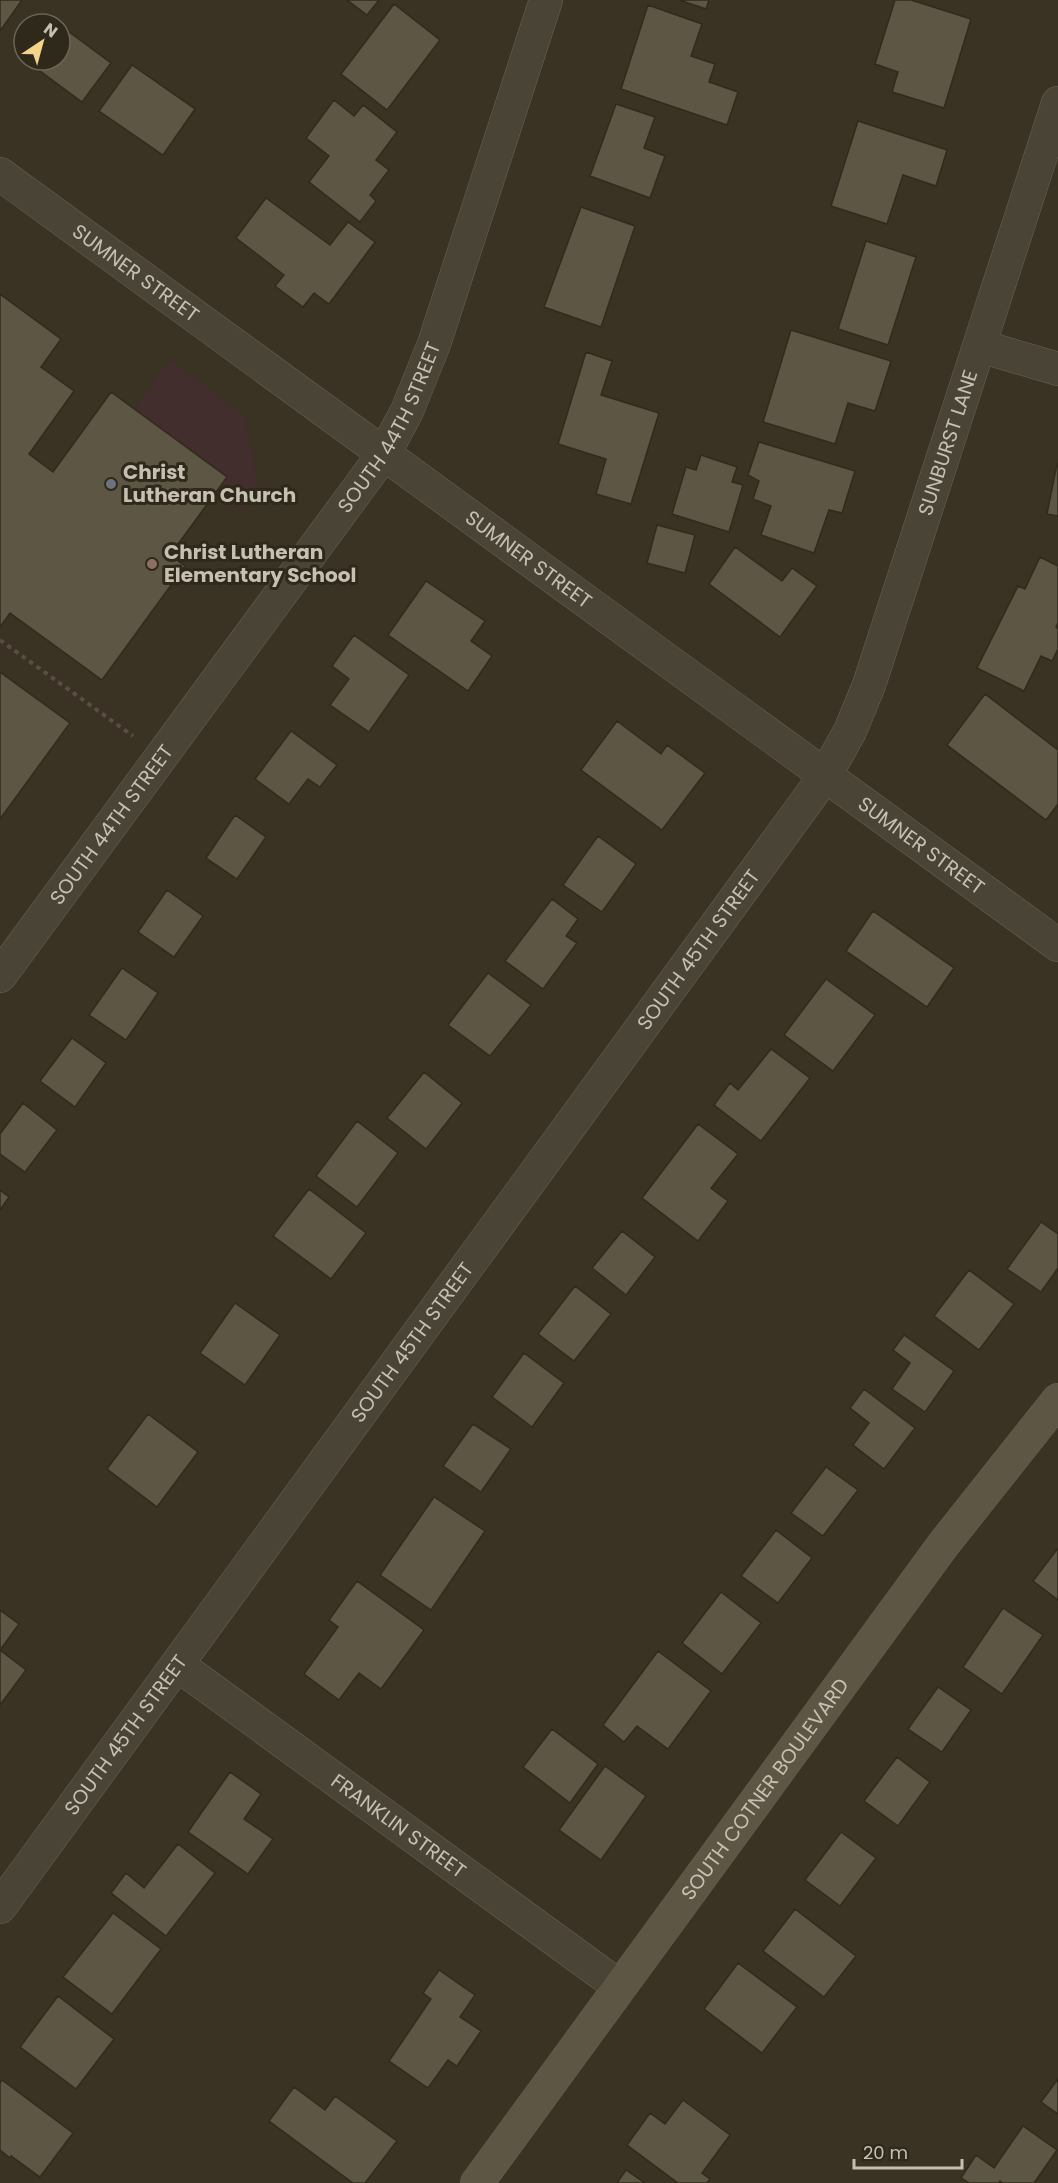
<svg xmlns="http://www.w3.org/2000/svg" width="1058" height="2183" font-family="Poppins,sans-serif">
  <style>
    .green { fill: #422e2d }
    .building { fill: #5e5644; stroke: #312b1e; stroke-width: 1.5 }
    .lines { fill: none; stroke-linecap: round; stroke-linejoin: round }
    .minor-casing { stroke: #686255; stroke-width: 34 }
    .tertiary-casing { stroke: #686255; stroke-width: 34 }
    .secondary-casing { stroke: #686255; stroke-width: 34 }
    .path { stroke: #5c4b47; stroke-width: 4; stroke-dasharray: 4.5 4.5; stroke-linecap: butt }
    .minor { stroke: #4a4437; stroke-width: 33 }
    .tertiary { stroke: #4a4437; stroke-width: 33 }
    .secondary { stroke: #5d5645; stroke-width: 33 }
    .worship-dot { fill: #6b7280; stroke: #2f291c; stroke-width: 2 }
    .education-dot { fill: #8d6e63; stroke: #2f291c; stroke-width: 2 }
    .labels { text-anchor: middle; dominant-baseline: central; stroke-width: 6; stroke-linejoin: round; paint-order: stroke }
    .street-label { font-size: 20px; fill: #c6c0b2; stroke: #2f291c }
    .poi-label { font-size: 20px; font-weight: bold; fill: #c6c0b2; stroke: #2f291c; text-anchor: start }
  </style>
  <rect width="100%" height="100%" fill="#3a3223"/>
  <path class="green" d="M169,360l76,56 14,75 -15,20 -28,-19 11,-16 -92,-67z"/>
  <path class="building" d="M0,0h22l-22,31z
    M347,0h32l-12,15z
    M679,0h30l-3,9z
    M895,0h16l60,19 -27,89 -52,-16 6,-20 -23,-8z
    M394,4l46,36 -53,70 -46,-36z
    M648,5l54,19 -11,32 24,8 -6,18 29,10 -11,33 -106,-36z
    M61,26l50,37 -29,39 -50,-37 4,-5h24z
    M132,65l63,44 -32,46 -64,-44z
    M334,100l20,16 9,-11 34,27 -21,28 13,10 -19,25 6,6 -16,21 -51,-40 20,-26 -23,-18z
    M616,104l39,13 -11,31 21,8 -15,42 -60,-22z
    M858,121l89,29 -11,36 -33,-11 -16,49 -56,-18z
    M266,198l64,47 18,-23 27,20 -46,62 -15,-11 -11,14 -28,-21 9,-11 -48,-37z
    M581,207l54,19 -34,101 -57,-20z
    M866,241l50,16 -28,88 -50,-16z
    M0,294l61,45 -20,28 33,24 -45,63 24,18 58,-80 116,85 -57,78 15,11 -83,114 -92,-67 -10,14z
    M791,330l100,31 -16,50 -27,-8 -13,41 -72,-22z
    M586,352l26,9 -11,34 58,18 -28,91 -35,-10 10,-35 -48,-15z
    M759,442l96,29 -13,42 -13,-3 -15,43 -53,-18 10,-29 -18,-7 6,-18 -11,-6z
    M701,455l36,12 -5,15 11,3 -14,47 -57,-18 14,-47 10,3z
    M1057,464h1v52l-11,-2z
    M657,525l38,10 -10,38 -38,-10z
    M735,547l47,34 10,-13 25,18 -37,51 -71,-53z
    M1040,557l18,9v57l-2,4 2,2v20l-6,12 -11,-5 -17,35 -47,-23 41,-82 7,3z
    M426,581l59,40 -14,20 21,15 -24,35 -80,-56z
    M354,635l55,40 -40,57 -39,-27 19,-26 -17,-13z
    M0,672l70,51 -70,96z
    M985,694l73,56v54l-12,16 -99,-75z
    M617,721l44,33 6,-9 38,28 -43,57 -81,-60z
    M291,731l46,34 -17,22 -12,-8 -19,25 -34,-25z
    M235,815l31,22 -29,42 -31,-21z
    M598,836l38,28 -34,48 -39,-27z
    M167,890l36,26 -29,41 -36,-25z
    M552,899l26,20 -12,17 11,7 -34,46 -38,-28z
    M873,911l81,57 -27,39 -81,-56z
    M122,968l36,25 -32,47 -37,-25z
    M488,973l43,32 -41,51 -42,-31z
    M826,979l49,36 -42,56 -49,-36z
    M72,1038l34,25 -31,44 -35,-26z
    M771,1049l39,29 -49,63 -47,-36 16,-22 8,7z
    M424,1072l38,31 -36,46 -39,-31z
    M23,1103l34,27 -32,42 -25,-18v-20z
    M357,1121l41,32 -41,54 -41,-31z
    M698,1124l40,30 -27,34 17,13 -30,40 -56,-43z
    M309,1189l57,44 -35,46 -58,-43z
    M0,1190l9,7 -9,13z
    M1041,1222l17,12v34l-17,24 -34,-23z
    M622,1231l33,26 -29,38 -34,-27z
    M969,1270l45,34 -35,46 -45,-34z
    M575,1286l36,28 -37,47 -36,-27z
    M235,1303l45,32 -35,50 -45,-32z
    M904,1335l50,36 -29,41 -33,-23 18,-26 -17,-13z
    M524,1353l40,30 -32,44 -40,-30z
    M864,1389l51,39 -31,41 -31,-24 16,-22 -19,-15z
    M148,1414l50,38 -41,55 -50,-38z
    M473,1424l38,25 -30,43 -38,-26z
    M826,1467l32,23 -35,46 -32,-23z
    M434,1497l51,34 -54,79 -51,-35z
    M776,1530l36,28 -34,45 -37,-27z
    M1058,1548v52l-25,-19z
    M357,1581l67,49 -43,59 -22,-16 -20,27 -35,-26 34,-47 -9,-7z
    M721,1592l40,31 -39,51 -40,-31z
    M1003,1608l40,27 -41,59 -39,-27z
    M0,1610l19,14 -19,26z
    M0,1650l26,20 -26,35z
    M658,1651l53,40 -43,58 -31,-23 -13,16 -21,-17z
    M938,1687l33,23 -29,42 -34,-23z
    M552,1729l46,35 -28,39 -47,-36z
    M897,1757l33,25 -32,44 -34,-25z
    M605,1766l41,30 -45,64 -42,-30z
    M230,1772l31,22 -17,25 29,20 -25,35 -60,-42z
    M841,1832l35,26 -36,48 -35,-26z
    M178,1844l37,29 -49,63 -55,-43 15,-20 18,15z
    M795,1909l61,47 -32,41 -61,-46z
    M113,1913l48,36 -49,65 -49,-37z
    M738,1963l59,44 -35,46 -58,-44z
    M439,1970l36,25 -15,22 21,14 -24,35 -9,-6 -20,28 -39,-27 42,-62 -8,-6z
    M58,1996l56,43 -38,50 -56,-42z
    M1058,2079v35l-17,-12z
    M2,2080l71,53 -33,44 -29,-21 -1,2 -10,-8v-67z
    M294,2087l31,23 10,-14 62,45 -32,42h-12l-84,-62z
    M683,2100l47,35 -28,38 8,6 -3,4h-29l-51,-38 23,-32 15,11z
    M1023,2126l34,24 -23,33h-31l-3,-2 -1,2h-30l-8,-5 15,-23 18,13z
    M626,2170l19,13h-28z"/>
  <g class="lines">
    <defs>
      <g id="minor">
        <path d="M980,346l78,23"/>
        <path id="s1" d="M0,976l385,-524 22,-41 27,-67 112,-344"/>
        <path id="s2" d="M178,1665l442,322"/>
        <path id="s3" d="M0,1907l825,-1131 25,-45 19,-46 189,-582"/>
      </g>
      <g id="tertiary">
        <path id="s4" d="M0,174l1058,771"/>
      </g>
      <g id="secondary">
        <path id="s5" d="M477,2183l466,-638 115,-145"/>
      </g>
    </defs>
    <use href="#minor" class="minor-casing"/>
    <use href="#tertiary" class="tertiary-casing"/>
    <use href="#secondary" class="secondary-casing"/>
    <path class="path" d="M0,640l133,96"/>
    <use href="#minor" class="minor"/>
    <use href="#tertiary" class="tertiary"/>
    <use href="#secondary" class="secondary"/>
  </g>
  <circle class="worship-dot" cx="111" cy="484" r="6"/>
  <circle class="education-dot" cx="152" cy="564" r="6"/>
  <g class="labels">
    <g class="street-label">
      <text stroke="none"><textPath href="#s4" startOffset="168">SUMNER STREET</textPath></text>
      <text stroke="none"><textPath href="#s1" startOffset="674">SOUTH 44TH STREET</textPath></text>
      <text stroke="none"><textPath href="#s3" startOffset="1756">SUNBURST LANE</textPath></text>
      <text stroke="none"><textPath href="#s4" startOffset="654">SUMNER STREET</textPath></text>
      <text stroke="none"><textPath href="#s1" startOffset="188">SOUTH 44TH STREET</textPath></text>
      <text stroke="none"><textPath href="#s4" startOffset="1140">SUMNER STREET</textPath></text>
      <text stroke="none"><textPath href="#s3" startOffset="1185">SOUTH 45TH STREET</textPath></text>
      <text stroke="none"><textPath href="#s3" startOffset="699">SOUTH 45TH STREET</textPath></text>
      <text stroke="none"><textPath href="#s3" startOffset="213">SOUTH 45TH STREET</textPath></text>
      <text stroke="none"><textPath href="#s5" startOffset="488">SOUTH COTNER BOULEVARD</textPath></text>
      <text stroke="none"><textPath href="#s2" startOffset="273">FRANKLIN STREET</textPath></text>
    </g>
    <g class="poi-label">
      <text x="123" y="472">Christ<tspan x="123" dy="23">Lutheran Church</tspan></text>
      <text x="164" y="552">Christ Lutheran<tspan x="164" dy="23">Elementary School</tspan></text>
    </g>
  </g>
  <g transform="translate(42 42) rotate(36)"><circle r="28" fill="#2f291c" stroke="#6b6558" stroke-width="1.5"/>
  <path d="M0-4.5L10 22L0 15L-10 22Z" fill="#f4d489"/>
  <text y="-9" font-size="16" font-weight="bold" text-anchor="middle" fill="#c6c0b2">N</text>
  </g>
  <path d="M854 2159v9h108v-9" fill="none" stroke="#c6c0b2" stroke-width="3"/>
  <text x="863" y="2159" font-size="18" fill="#c6c0b2" stroke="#2f291c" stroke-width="4.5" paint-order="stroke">20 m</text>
</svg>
